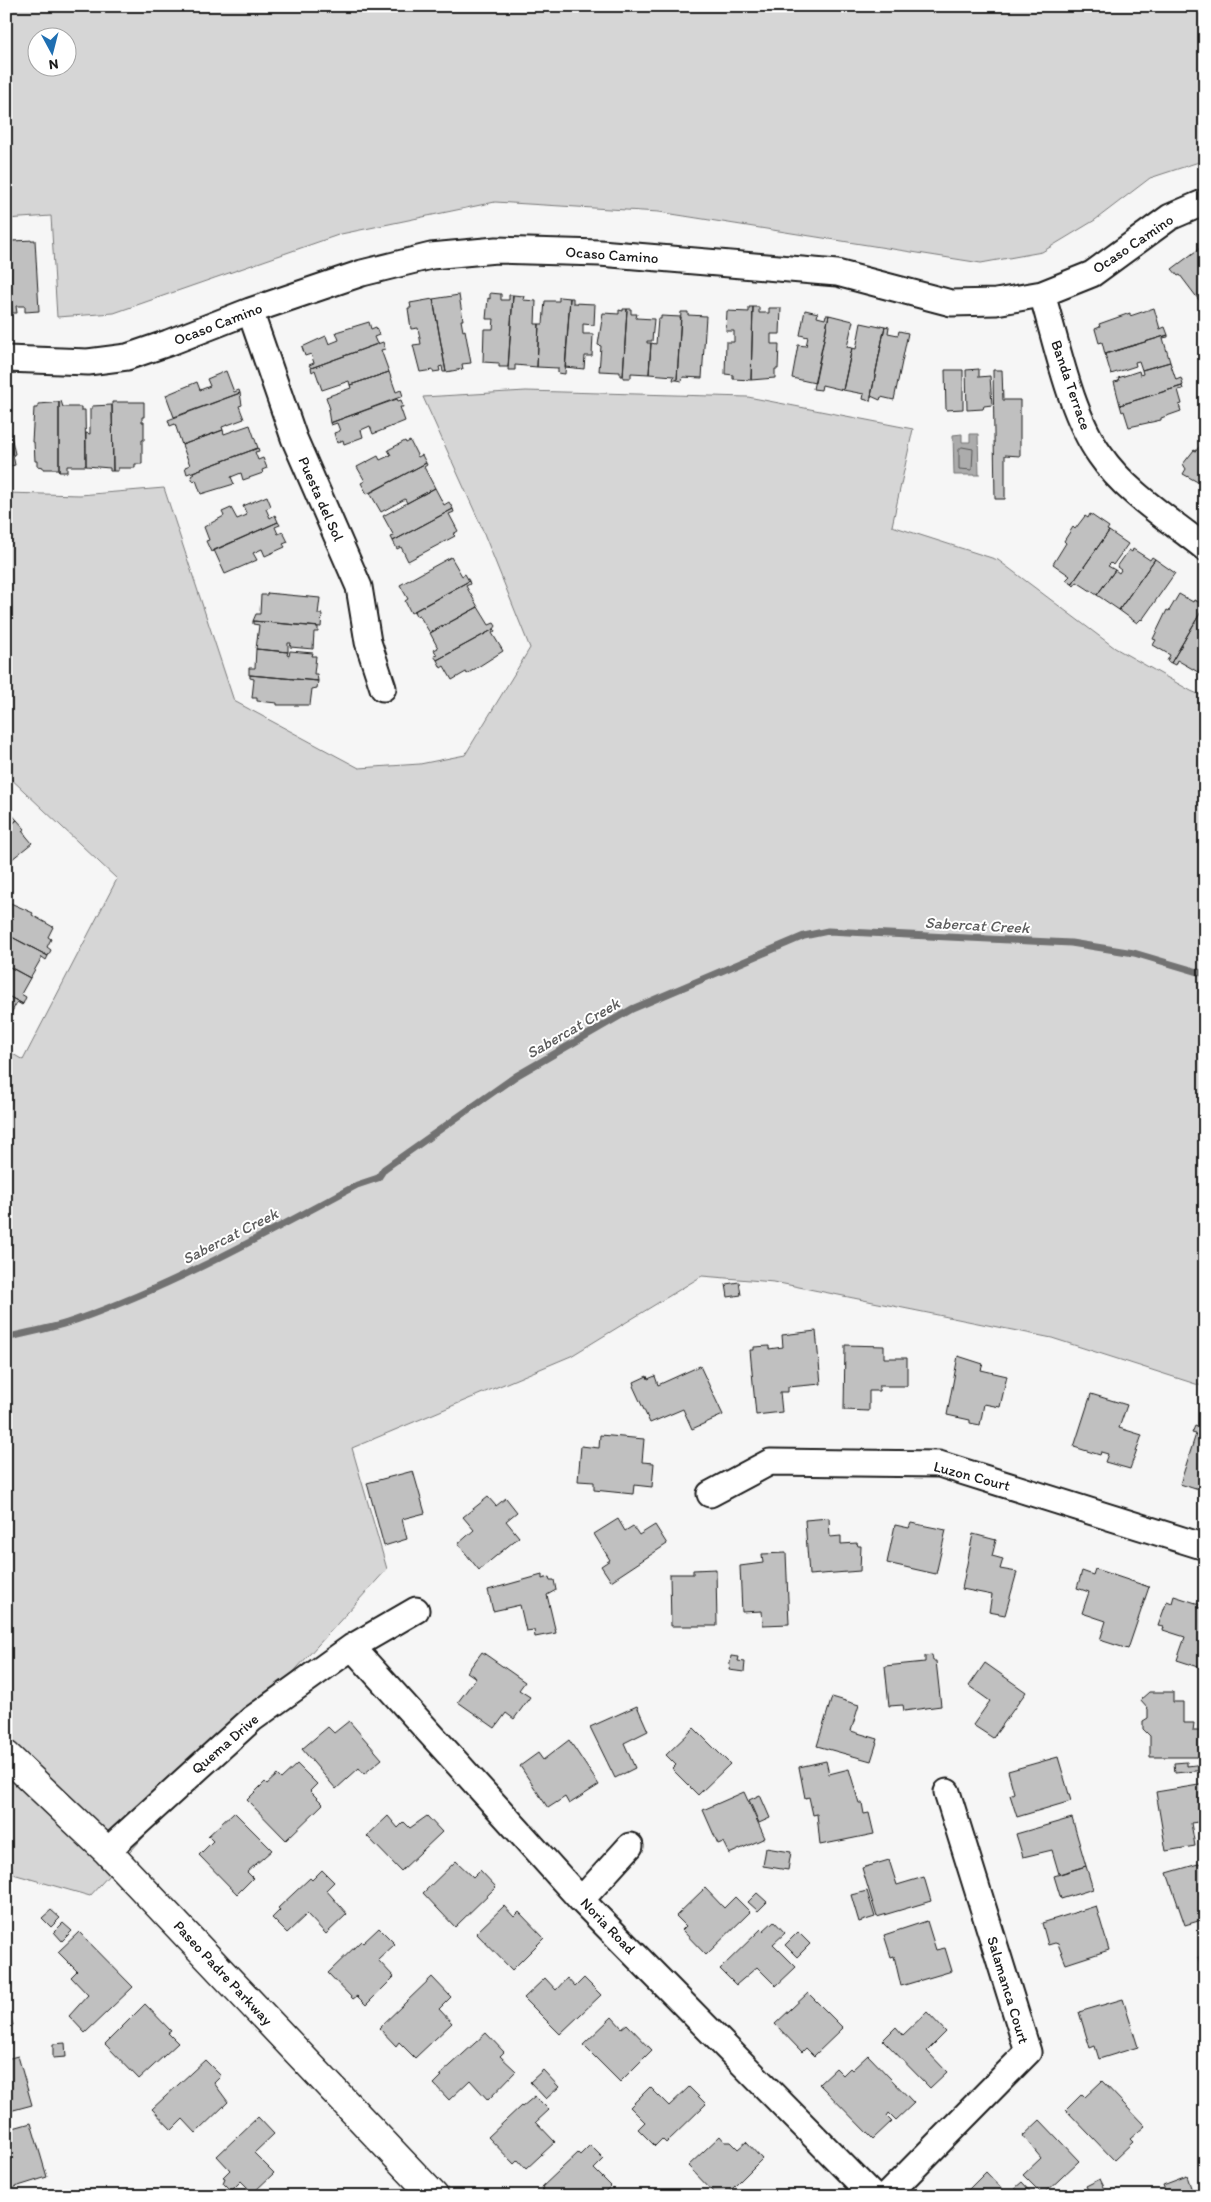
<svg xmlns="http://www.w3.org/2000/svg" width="1211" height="2202" font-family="Itim,sans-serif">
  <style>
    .green { fill: #d6d6d6; stroke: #797979; fill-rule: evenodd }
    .water { fill: #acacac; stroke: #727272 }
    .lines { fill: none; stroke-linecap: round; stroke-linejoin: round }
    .shore { stroke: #565656; stroke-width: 1 }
    .stream { stroke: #727272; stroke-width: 7 }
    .building { fill: #c0c0c0; stroke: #1c1c1c }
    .minor-casing { stroke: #1c1c1c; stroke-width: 29 }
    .secondary-casing { stroke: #1c1c1c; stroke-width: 31 }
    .minor { stroke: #fff; stroke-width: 25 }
    .secondary { stroke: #fff; stroke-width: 28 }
    .labels { text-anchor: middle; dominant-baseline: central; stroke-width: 4; stroke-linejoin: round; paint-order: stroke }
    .street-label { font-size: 15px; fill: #1c1c1c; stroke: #fff }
    .water-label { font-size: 16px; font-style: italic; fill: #5d5d5d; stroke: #fff }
  </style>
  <rect width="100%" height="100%" fill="#f6f6f6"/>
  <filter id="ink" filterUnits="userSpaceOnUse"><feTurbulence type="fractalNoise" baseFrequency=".02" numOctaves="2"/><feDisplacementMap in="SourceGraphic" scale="10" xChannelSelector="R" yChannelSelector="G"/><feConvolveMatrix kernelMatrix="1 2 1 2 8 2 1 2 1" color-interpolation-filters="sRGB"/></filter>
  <g filter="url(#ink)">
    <path class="green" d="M6,6h1199v154l-55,18 -55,42 -53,32 -61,11 -322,-51 -164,-10 -154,32 -227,79 -57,4 -6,-101 -45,3zM38,38h30v30h-30z
      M526,391l222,6 165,32 -21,97 106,34 117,88 76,43 14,6v690l-153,-49 -278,-56 -72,-6 -131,80 -219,92 35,121 -297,327 -84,-24v-822l17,10 94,-181 -111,-105v-281l74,2 84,-7 70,213 125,67 61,-4 45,-9 65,-107 -51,-127 -56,-124z"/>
    <path class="water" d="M962,434v8h8v-8h8l1,41h-25l-1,-40z"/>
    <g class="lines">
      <path class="shore" d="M962,447l11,2 -1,21 -13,-1v-19z"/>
      <path class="stream" d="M6,1338c23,-6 48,-10 70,-18 99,-35 189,-86 281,-135l21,-7 6,-9 132,-93 116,-67 172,-73 24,-5 243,12 63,10 71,21"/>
    </g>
    <path class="building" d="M8,234h3v7l24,-1 4,71 -14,1v-6h-9l1,7h-5z
      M8,234l4,79 -6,-2v-76z
      M1200,248l5,6v54l-25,-33 -2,1 -6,-7z
      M490,293l11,1v6h8v-5h4l-5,72h-9v-4l-16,-1 1,-33h9l1,-10h-8l2,-21 2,1z
      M459,295l4,25h-2l2,11 2,-1 6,33 -9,1 1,5 -17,3 -13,-73z
      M513,295l11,1 -1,4 13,1 -1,23h4l-2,43 -22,-2v5h-7z
      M559,297l11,1 -5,76 -7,-1v-5l-21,-1 2,-43h4l2,-23h14z
      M570,298h3v5l22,1 -1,21 -11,-1v10h10l-1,22h-7l-1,13 -19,-2z
      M433,299l13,73h-3l-1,-6 -3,1 1,4 -7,1v-2l-13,2 -7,-27 8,-1 -3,-16 -7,1 -3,-21h3l-1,-5z
      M749,307h4l-2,73 -18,-1v-4l-8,-1 1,-32h8v-11h-8l1,-20 22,1z
      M753,307h6v6h10v-5h12l-1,26h-9v10h8l-1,25h-3v9l-24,2z
      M1154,308l6,21 5,-2 3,8 -63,19 -3,-12 -3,1 -4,-14 5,-2 -1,-3 31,-11v3z
      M623,309h4l-4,67h-3v-4l-21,-1 2,-25 -3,-1 5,-32 16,1v-4l4,1z
      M627,309h4v5h6l-1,4 18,1 -2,22h-5v2h4l-2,31 -18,-1v5h-8z
      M805,310l13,3 -1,4 8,2 1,-4h3l-14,68 -23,-5 6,-33 8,1 2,-9 -8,-2z
      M681,312h7v3l18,1 -4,62 -19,-1 -1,4 -5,-1z
      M829,315l24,6 -6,26 5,1 -9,42 -21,-5 -1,5 -8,-1z
      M661,316l20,1 -4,63h-4l1,-4 -25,-2 2,-31 5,1 2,-25h3z
      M369,322l2,7 5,-2 3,8 -5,2 3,7 -66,24 -2,-3 5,-2 -3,-9 -6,2 -3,-9 24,-11 3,8 10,-4 -3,-8z
      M861,323l19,4v-2l5,1 -15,75 -7,-2 1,-5 -21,-4 9,-42 4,1z
      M885,326l4,1 -1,6 10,2 1,-4 9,2 -14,67 -13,-3 -1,3 -9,-4z
      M1168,335v2l-5,1 7,24 -28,8 -3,-9 -4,1 1,4 -25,8 -6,-20z
      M383,342l2,7 -4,1 8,22 -39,13 -1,-4 -27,9 -7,-20 -3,2 -1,-4z
      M1170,362l6,18 5,-2 2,7 -1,1 -62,19 -6,-23 5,-1 -1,-3 21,-7 1,4 3,-1 -1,-4z
      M979,369v8l11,-1 2,29 -8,1 -1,3 -16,1 -1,-40z
      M945,370h18v39l-17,1z
      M993,370h9l1,30h17v56l-15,-1v44h-10z
      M226,371l8,21 5,-2 1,3 -66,24 -8,-22 31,-13 3,8 10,-4 -3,-7z
      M389,372l7,20 5,-2 2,6 -73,27 -2,-13 2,-1 -4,-12 25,-9 -1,-3z
      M1182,386l1,3 -5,1 4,14 -3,1 2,6 -20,7v2l-32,7 -5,-16 -2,1 -2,-7z
      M240,393l2,12 -3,1 5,13 -22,8 1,3 -41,15 -7,-21 -5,2 -2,-6z
      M397,399l1,2 3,-1 2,7h-3l5,14 -32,13 -3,-8 -9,4 2,7 -19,7 -1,-4 -6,3 -3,-10 6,-2 -3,-8 -6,2 -1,-2z
      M61,401l2,6h18v3h4l1,56h-19v6h-8v-70z
      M53,402h6v70l-1,-3h-15v-2l-6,-1v-5h-2l-1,-19h-2l2,-34h4v-4l14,-1z
      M112,402h32v15h-2v5h2v18h-2v24h-7v4h-17v3h-5z
      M112,405l1,66h-3v-3l-24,-2v-33l4,1v-25h2v-3z
      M250,425l8,23 -71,26 -2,-7 5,-2 -8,-20 41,-15 1,4z
      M10,431l5,23 -2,1 2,10 -9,2v-35z
      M1205,439v47l-22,-12 3,-5 -3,-5 11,-14 2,1z
      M405,441l1,2 4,-2 8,16 4,-2 4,8 -59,31 -6,-11 4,-2 -8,-14 21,-11 2,4 11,-5 -3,-5z
      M258,448l1,3 -4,1 3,8 5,-2 4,10 -5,2 1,3 -20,7 -2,-7 -10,4 3,7 -33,10 -5,-14 -3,1 -2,-5 3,-2 -1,-2z
      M426,463l1,2 -3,2 11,21 -28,15 -2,-4 -24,13 -11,-19z
      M435,488l9,17 5,-3 4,7 -60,32 -2,-4 3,-1 -11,-20z
      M267,496l4,10 -5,3 4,9 5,-3 3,7 -67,30 -5,-11 3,-1 -5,-13 20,-11 -2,-4 9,-4 6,11 10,-4 -4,-9z
      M453,509l1,3 -5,2 9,17 -5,3 2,2 -47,25 -7,-14 -4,2 -4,-8z
      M1090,514l19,13 -2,3 2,1 -37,53 -6,-4 4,-4 -17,-12 13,-21 -2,-2 9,-14 2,2 10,-13 3,2z
      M278,522l2,3 -5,2 3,7 5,-2 5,10 -5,2 2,3 -20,9 -3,-7 -9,4 4,7 -32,14 -11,-24z
      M1109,531l19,13 -15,21 -2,-2 -3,3 7,4 -18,25 -20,-13 -3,4 -2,-2z
      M1133,549l17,11 2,-3 3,2 -36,51 -22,-15 18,-25 4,3 2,-3 -4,-3 12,-17 3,2z
      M451,557l11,19 3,-2 4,7 -58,32 -6,-12 3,-2 -8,-14z
      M1155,559l20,14 -33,47 -1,-1 -4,4 -18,-13z
      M469,581l1,3 -4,2 12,21 -48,26 -11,-18 -3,1 -2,-5z
      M267,593l53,5 -2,16h4l-1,13 -68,-6 3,-7h4l1,-19h6z
      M1179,594l14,8 1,-2 11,5 -34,58 -4,-2 3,-6 -17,-10 3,-5 -3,-1 14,-29 2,1z
      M1205,605v55l-7,12 -21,-12 -2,5 -4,-2z
      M478,607l11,18 5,-2 2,3 -2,3 -57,31 -3,-4 3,-1 -3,-5 4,-2 -8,-15z
      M253,621l65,6v5h-4l-1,17 -23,-2 1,-4h-3v9l-32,-3 3,-24 -6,-1z
      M494,629l1,2 -3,2 11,18 -36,23 -1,-2 -14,8 -8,-14 -3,2 -4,-8z
      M256,649l32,3 -1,3 2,1 1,-5 23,2 -1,3h4l-2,18h3l1,7 -69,-6v-7h6z
      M1205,660v16l-7,-4z
      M250,675l68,6 -1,7 -5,1 -2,16h-33v-2l-20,-2v-3h-5l2,-19 -4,-1z
      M6,808l11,12 -11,9z
      M17,820l8,9 -3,2 10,12 -26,21v-35z
      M6,901l27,12 -1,2 21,12 -5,10 3,2 -4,8 4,3 -3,6 -42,-22z
      M6,934l42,22 -2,4 -4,-3 -12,21 -24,-13z
      M6,965l24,13 -9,16 5,3 -3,7 -17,-9z
      M6,995l17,9 -1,1 -5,-3 -10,19z
      M739,1282l2,13 -13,2 -2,-13z
      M816,1331l5,53 -33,3v5h-8l2,20 -26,3 -6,-65h4v-3l15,-1v3l14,-2 -1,-12z
      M845,1345l39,1v12h23v28h-28v5h-10v20l-25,-1z
      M958,1356l25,8 -2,6 26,6 -7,31 -16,-3 -4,21 -10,-2v-3l-23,-5z
      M700,1366l23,49 -31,14 -9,-20 -33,14 -17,-37 2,-1 -1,-3 13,-6 1,3 7,-3 3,9z
      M1091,1394l36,11 -8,23 23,7 -12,34 -25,-7 3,-8 -7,-2 -1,3 -26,-8z
      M1203,1419l2,1v72l-25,-8 16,-50 -4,-1 3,-7 5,2z
      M600,1435l44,4 -2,23 12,1 -2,24 -18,-2 -1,9 -39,-4v-8l-16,-1 3,-35 18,2z
      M413,1471l12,42 -23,6 5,20 -23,7 -17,-63z
      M488,1497l8,9 10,-8 11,14 -11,9 13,16 -40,33 -21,-26 16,-14 -11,-13z
      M829,1518l1,19 11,-1v8l16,-1 1,3h3l-1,25 -51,4 -4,-55z
      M618,1519l7,12 8,-5 6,9 16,-10 12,19 -56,37 -10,-15 9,-6 -16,-26z
      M911,1523l35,7 -10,44 -49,-11 8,-38 14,3z
      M973,1534l23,6 -4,16 11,3 -3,10 17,3 -12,43 -16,-3 3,-17 -30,-6z
      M786,1553l3,71 -26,1 -1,-14 -20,1 -2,-46 23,-3 -1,-9z
      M716,1569l1,57h-46l-1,-52h23v-4z
      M1095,1569l54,18 -21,62 -28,-9 6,-19 -24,-8 7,-21 -12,-4 5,-17 11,4z
      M542,1575v4l7,-2 1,3h4l2,10 -9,5 9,38 -21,4 -1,-7 -8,1 -6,-26 -27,6 -5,-21z
      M1174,1596l25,8 -1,3 7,3v59l-28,-9 8,-23 -22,-7 1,-3 -6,-1 9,-25 5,2z
      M482,1652l43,30 -6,8 11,7 -16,22 -8,-6 -11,15 -37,-26 18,-24 -9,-6z
      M932,1655l1,6h3l5,45 -37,5 -1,-6 -14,1 -4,-40 40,-4v-6z
      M731,1656l8,1 -1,4 7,1 -1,10 -15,-2z
      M985,1663l41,29 -33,46 -20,-13 17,-24 -21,-15z
      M1149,1692h24v10h10v21h11l-1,8h12v26h-55v-21l-7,-7v-8l5,-3v-9l-8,-9z
      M832,1697l27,8 -8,26 27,8 -7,22 -54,-15z
      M637,1706l11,25 -24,12 11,25 -20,10 -25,-51z
      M349,1721l33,38 -18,15 -5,-6 -23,21 -34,-40 26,-22 6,6z
      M694,1728l36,36 -32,31 -26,-26 4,-4 -10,-10z
      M569,1740l30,45 -30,19 -4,-7 -17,11 -28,-42 18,-13 5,7z
      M1058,1757l13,44 -54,16 -7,-22 4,-2 -6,-22z
      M826,1761l3,13 20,-5 10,34h3l2,11 5,-1 5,21 -54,11 -3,-31 -4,1 -4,-18 -4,1 -6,-31z
      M1187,1762v4l18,-2v6l-30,3 -1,-10z
      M297,1764l20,20 -7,7 13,13 -37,36 -39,-40 18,-18 2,2 10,-9 4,4z
      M1205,1784v37l-14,2 4,23 -29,5 -10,-59z
      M744,1792l21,46 -36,16 -6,-12 -5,2 -15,-34z
      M760,1795l10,23 -11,5 -10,-23z
      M234,1812l38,38 -25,22 6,6 -16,16 -38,-39 14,-14 -5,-5z
      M388,1816l10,12 6,-6 6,6 17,-12 15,16 -41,39 -34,-35z
      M1072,1818l14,48 -27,8 -7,-24 -29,7 -7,-23z
      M766,1848l25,4 -3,18 -25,-4z
      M889,1860l8,25 27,-8 7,24 -54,16 -15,-49z
      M456,1861l17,16 7,-7 16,17 -41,40 -32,-34z
      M1205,1862v57l-20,6 -18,-52z
      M1086,1866l7,23 -32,10 -7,-23z
      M322,1870l12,12 -8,8 21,24 -21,20 -19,-20 -20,19 -15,-15 8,-8 -2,-2 32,-30 2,2z
      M705,1888l19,20 11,-11 15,15 -44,43 -24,-25 4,-4 -10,-10z
      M867,1891l8,26 -16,5 -8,-27z
      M757,1893l10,9 -9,9 -10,-9z
      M504,1906l10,11 5,-5 25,26 -32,32 -36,-37z
      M1096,1906l13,44 -43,14 -8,-20 -3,-1 -7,2 -6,-22z
      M51,1910l9,8 -9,9 -9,-9z
      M774,1921l11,12 -12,11 23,23 -20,19 -19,-19 -21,18 -16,-16 41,-40 2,2z
      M927,1921l9,29 9,-2 7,23 -51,15 -7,-30 -3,1 -7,-22z
      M63,1923l9,8 -10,10 -8,-9z
      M379,1928l16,16 -17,16 16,17 -28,28 -9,-9 -4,3 -25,-26 33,-32 2,2z
      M79,1932l54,55 -48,46 -16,-17 19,-21 -17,-18 6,-6 -19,-19z
      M798,1932l12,12 -13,13 -12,-12z
      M1205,1955v25l-7,-23z
      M432,1977l19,20 -12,12 13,14 -37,35 -16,-16 -3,4 -17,-18z
      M545,1978l11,12 11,-12 8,9 9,-9 17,17 -41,39 -36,-36z
      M808,1993l35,35 -29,28 -8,-8 -4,4 -27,-28z
      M1123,1999l15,48 -39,12 -4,-13 -5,2 -11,-36z
      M6,2002l7,23 -7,2z
      M145,2004l26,27 -3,2 10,10 -39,36 -34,-35z
      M927,2012l19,20 -19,19 20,21 -17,16 -47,-48 13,-13 7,8z
      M612,2017l10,11 5,-4 25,26 -32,32 -37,-37z
      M486,2033l18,19 -4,4 16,15 -28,29 -18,-20 -21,20 -15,-16 8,-8 -2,-1z
      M65,2043l1,14 -13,1v-14z
      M868,2055l46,48 -18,17 -7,-7 -2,3 5,5 -19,18 -54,-55 17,-16 7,7 7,-7 2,2z
      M18,2056l14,49 -26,7v-53z
      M205,2060l16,16 -7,7 14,19 -32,31 -13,-14 -11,11 -20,-21z
      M543,2070l16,17 -13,12 -16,-17z
      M1102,2081l43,45 -15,13 3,3 -19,18 -48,-50 16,-16 3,3z
      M650,2087l19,19 20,-19 17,17 -40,39 -4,-4 -7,7 -17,-17 7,-7 -15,-15z
      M535,2096l14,14 -13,12 19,20 -29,27 -8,-9 -4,4 -26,-27 33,-31 1,1z
      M258,2117l16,17 -20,19 20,20 -21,20 -12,-12 -10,10 -8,-8 2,-5 -2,-1 7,-7 -13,-14z
      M1040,2120l39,41 -36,34 -20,-20 18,-17 -18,-22z
      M31,2123l16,54 -35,11 -1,-6 -5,2v-54z
      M720,2136l5,6h6l7,7 8,-7 16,17 -37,37h-8l-29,-30z
      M590,2145l14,14 -10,10 17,17 -10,10h-59l-3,-3 4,-4 -1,-2 36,-34 2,2z
      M986,2172l23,24h-47z
      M1187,2176l7,20h-27l-4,-11z
      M1100,2179l7,14 -5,3h-11l-5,-10z
      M1022,2182l13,14h-12l-8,-8z"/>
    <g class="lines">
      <defs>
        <path id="minor" d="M1042,294c15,50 28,119 58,161 26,38 69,64 105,93
          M250,311l44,127 65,149 9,55 15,46
          M6,359l82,3 39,-5 41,-14 82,-32 112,-38 69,-17 65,-6 104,3 237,20 114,30 45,-1 46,-8 50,-20 78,-57 35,-15
          M710,1494l60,-32 169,2 266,83
          M352,1647l229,253 292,296
          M107,1851l145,-132 100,-72 64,-37
          M581,1900l49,-54
          M886,2196l142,-144 -81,-260"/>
        <path id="secondary" d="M6,1755l101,96 327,345"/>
      </defs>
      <use href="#minor" class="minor-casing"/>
      <use href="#secondary" class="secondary-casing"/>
      <use href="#minor" class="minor"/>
      <use href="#secondary" class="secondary"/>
    </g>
  </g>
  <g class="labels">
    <g class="street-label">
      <text transform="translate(1133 244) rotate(-34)">Ocaso Camino</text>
      <text transform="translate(612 255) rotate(4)">Ocaso Camino</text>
      <text transform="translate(218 324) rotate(-21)">Ocaso Camino</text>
      <text transform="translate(1071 385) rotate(71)">Banda Terrace</text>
      <text transform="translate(321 499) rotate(66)">Puesta del Sol</text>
      <text transform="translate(972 1476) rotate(15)">Luzon Court</text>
      <text transform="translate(225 1744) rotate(-41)">Quema Drive</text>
      <text transform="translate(608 1926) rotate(46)">Noria Road</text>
      <text transform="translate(223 1973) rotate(47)">Paseo Padre Parkway</text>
      <text transform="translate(1008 1990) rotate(73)">Salamanca Court</text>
    </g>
    <g class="water-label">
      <text transform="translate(977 925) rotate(3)">Sabercat Creek</text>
      <text transform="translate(573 1028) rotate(-30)">Sabercat Creek</text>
      <text transform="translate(230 1236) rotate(-27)">Sabercat Creek</text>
    </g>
  </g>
  <rect width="1211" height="2202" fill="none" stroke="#fff" stroke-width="25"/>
  <rect x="12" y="12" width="1186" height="2177" fill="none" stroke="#1c1c1c" stroke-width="2" filter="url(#ink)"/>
  <g transform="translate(52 52) rotate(173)"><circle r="24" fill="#ffffff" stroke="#a4a4a4"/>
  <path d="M0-4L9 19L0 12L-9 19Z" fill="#1f6fb2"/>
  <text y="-8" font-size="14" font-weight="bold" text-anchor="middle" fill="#1c1c1c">N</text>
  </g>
</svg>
